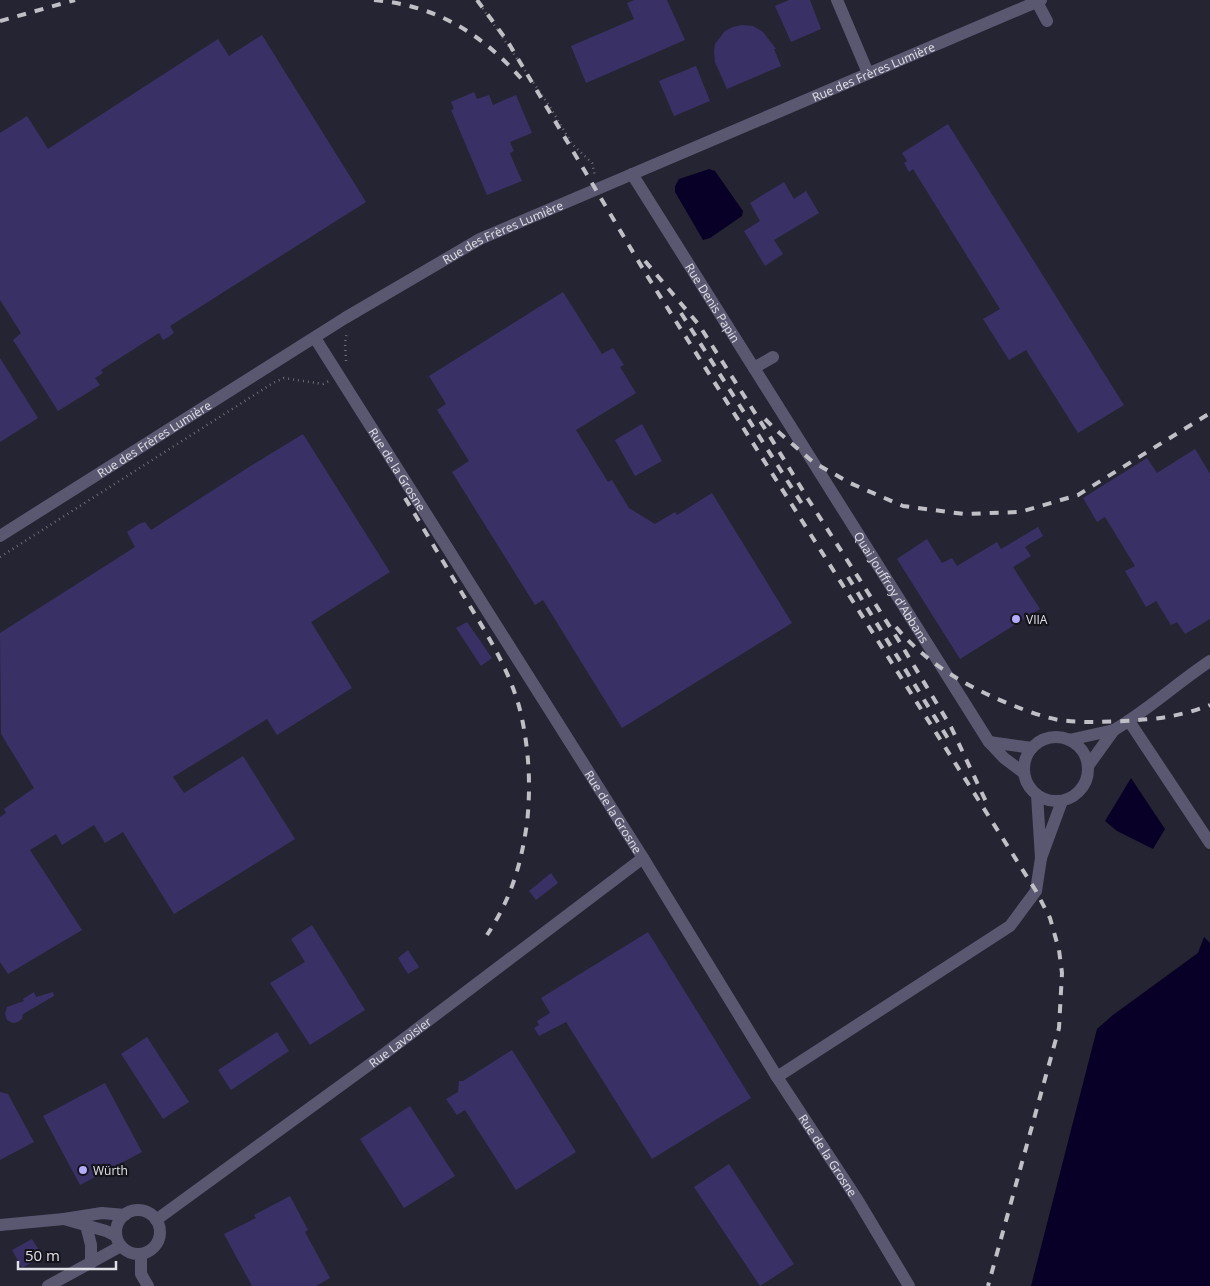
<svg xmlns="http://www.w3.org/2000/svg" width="1210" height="1286" font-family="'Open Sans',sans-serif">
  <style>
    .built { fill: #252433 }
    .water { fill: #090027 }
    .building { fill: #393165 }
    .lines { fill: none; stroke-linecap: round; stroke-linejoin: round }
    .path { stroke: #6e6d75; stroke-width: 2.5; stroke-dasharray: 1 4; stroke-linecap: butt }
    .minor { stroke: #5a5871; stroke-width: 12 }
    .rail { stroke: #bfbfc5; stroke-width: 4; stroke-dasharray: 9 9; stroke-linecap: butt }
    .poi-dot { fill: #b4acf9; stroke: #15141c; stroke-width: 2 }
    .labels { text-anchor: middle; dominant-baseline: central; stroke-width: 4.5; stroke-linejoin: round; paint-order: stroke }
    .street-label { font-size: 12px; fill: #e0e0e6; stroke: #15141c }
    .poi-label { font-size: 12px; fill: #e0e0e6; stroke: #15141c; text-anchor: start }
  </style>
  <rect width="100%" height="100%" fill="#1e1d26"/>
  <path class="built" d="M0,0h1210v943l-6,-6 -6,16 -85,62 -16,14 -66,257h-1031z"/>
  <path class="water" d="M709,169l6,2 28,40 -1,5 -32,22 -7,2 -28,-48v-6l4,-7z
    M1131,778l34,51 -12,20 -36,-18 -12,-10z
    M1204,937l6,6v343h-179l66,-257 16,-14 85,-62z"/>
  <path class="building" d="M634,0h33l18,40 -99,43 -15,-37 63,-27 -7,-16z
    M789,0h21l11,29 -30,13 -16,-36z
    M742,25l11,1 10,6 13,17h-2l7,17 -54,23 -12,-27 -1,-10 1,-8 10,-13 8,-4z
    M262,35l104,167 -196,124 4,7 -9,6 -2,1 -4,-7 -58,37 2,3 -8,5 5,7 -42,26 -45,-71 8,-7 -21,-33v-167l27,-17 21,33 170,-110 11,17z
    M696,66l14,35 -36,15 -15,-35z
    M474,92l3,7 12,-4 4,10 23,-10 16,38 -22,9 4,9 -4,2 1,3 11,25 -35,14 -36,-85 3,-1 -3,-7z
    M948,124l176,281 -46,28 -52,-83 -17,10 -26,-41 17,-10 -87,-140 -4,3 -5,-9 3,-2 -5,-8z
    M784,182l10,17 12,-8 13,22 -45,27 9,14 -18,12 -21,-35 16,-10 -10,-18z
    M563,292l39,62 11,-6 11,17 -4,2 16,26 -60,37 32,52 4,-2 17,28 26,16 20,-12 2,3 35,-22 80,130 -170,105 -79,-128 -8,5 -83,-133 17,-11 -32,-51 9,-6 -17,-28z
    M0,358l38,60 -38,24z
    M642,424l20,37 -27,15 -20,-36z
    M303,434l87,138 -79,50 41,66 -75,47 -10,-16 -94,58 11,16 59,-37 52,83 -121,75 -51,-82 -18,11 -11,-18 -32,20 -6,-11 -26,16 52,80 -74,44 -8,-12v-145l6,-4 -2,-4 30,-21 -33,-54 -1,-101 135,-86 -8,-15 12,-8 6,-2 6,8 98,-63z
    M1195,449l15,25v145l-25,15 -8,-12 -6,3 -15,-24 -10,6 -21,-36 10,-5 -30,-49 -8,5 -14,-24 64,-40 10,15z
    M1038,527l5,9 -18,11 6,9 -18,11 27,42 -80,50 -63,-100 30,-20 15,24 10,-5 5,8 40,-24 4,7z
    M467,622l25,36 -11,8 -25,-38z
    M551,873l7,10 -22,17 -7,-9z
    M312,925l53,85 -55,35 -40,-62 35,-21 -14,-23z
    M648,932l103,166 -99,61 -86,-137 -27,14 -5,-8 5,-3 -2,-4 13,-8 -9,-15z
    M408,950l11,17 -11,7 -10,-16z
    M34,992l2,5 17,-5 1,4 -31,18 -1,5 -4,3 -5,1 -6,-3 -2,-6 2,-7 17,-6 -1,-2z
    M277,1032l12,19 -58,39 -13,-20z
    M147,1037l42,65 -26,17 -42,-65z
    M512,1050l64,102 -60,38 -51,-80 -8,5 -11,-16 12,-7 1,-11h4z
    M105,1083l37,69 -62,33 -37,-69z
    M0,1092l8,2 26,48 -34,18z
    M410,1106l45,70 -51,32 -44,-69z
    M729,1164l65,100 -34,22 -66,-99z
    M290,1196l18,34 -3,2 25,46 -14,8h-64l-28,-52 32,-16 -2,-3z
    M32,1239l11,17 -21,12 -10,-18z"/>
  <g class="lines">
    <path class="path" d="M477,0l73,107 22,37 20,19 3,13
      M346,361l-1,-18 2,-11
      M0,557l273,-174 11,-5 39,6 6,-3"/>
    <g class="minor">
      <path d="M837,0l31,73"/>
      <path d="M1037,2l10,19"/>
      <path id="s1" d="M632,174l357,568"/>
      <path id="s2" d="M315,338l328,520 134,219 80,122 52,87"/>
      <path d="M754,368l19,-11"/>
      <path id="s3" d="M0,536l345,-218 135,-79 561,-239"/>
      <path d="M1129,721l81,122"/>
      <path d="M1114,730c34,-20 63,-47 96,-69"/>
      <circle cx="1056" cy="769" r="32"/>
      <path d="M1069,740l45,-10 -26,36"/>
      <path d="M1024,773l-20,-15 -15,-16 43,6"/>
      <path d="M1037,795l4,63 21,-57"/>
      <path d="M777,1077l233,-151 26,-35 5,-33"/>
      <circle cx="138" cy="1232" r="22"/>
      <path id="s4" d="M156,1220l228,-166 259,-196"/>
      <path d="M0,1225l64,-6"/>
      <path d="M86,1225l5,20v18"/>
      <path d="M116,1236l-10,-5 -42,-12 38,-6 23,2"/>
      <path d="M141,1254v20l7,12"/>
      <path d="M48,1286l73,-40"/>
    </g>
    <path class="rail" d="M374,0c65,6 110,35 152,84
      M477,0l31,42 138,232 390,617 14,27 9,32 3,23 -3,55 -71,258
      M0,21l75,-21
      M645,261l54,64 70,110 39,64 91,142 52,86 38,81
      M681,313l123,194
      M765,419l10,10 38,33 37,21 53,23 61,8 56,-2 58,-17 132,-82
      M405,498c20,33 40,67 60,100 22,36 46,74 56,116 8,36 10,72 6,109 -6,42 -16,76 -40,112
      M848,577l104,168
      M896,627c31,37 71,60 116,78 15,6 31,12 47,15 22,3 43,2 65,1 34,-2 54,-4 86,-16"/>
  </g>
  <g class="poi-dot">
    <circle cx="1016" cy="619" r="5"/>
    <circle cx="83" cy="1170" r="5"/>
  </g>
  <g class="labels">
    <g class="street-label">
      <text stroke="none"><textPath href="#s3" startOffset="992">Rue des Frères Lumière</textPath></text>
      <text stroke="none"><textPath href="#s3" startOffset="588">Rue des Frères Lumière</textPath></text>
      <text stroke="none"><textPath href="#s1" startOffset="152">Rue Denis Papin</textPath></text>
      <text stroke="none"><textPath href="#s3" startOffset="182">Rue des Frères Lumière</textPath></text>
      <text stroke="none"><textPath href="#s2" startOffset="155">Rue de la Grosne</textPath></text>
      <text stroke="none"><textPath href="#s1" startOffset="488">Quai Jouffroy d'Abbans</textPath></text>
      <text stroke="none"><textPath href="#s2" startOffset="560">Rue de la Grosne</textPath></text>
      <text stroke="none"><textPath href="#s4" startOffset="302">Rue Lavoisier</textPath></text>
      <text stroke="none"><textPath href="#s2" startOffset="965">Rue de la Grosne</textPath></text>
    </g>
    <g class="poi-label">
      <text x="1026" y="619">VIIA</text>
      <text x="93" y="1170">Würth</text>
    </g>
  </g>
  <path d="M18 1261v8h98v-8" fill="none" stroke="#e0e0e6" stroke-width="2.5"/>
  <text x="25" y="1261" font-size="15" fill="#e0e0e6" stroke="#15141c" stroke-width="4" paint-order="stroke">50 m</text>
</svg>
